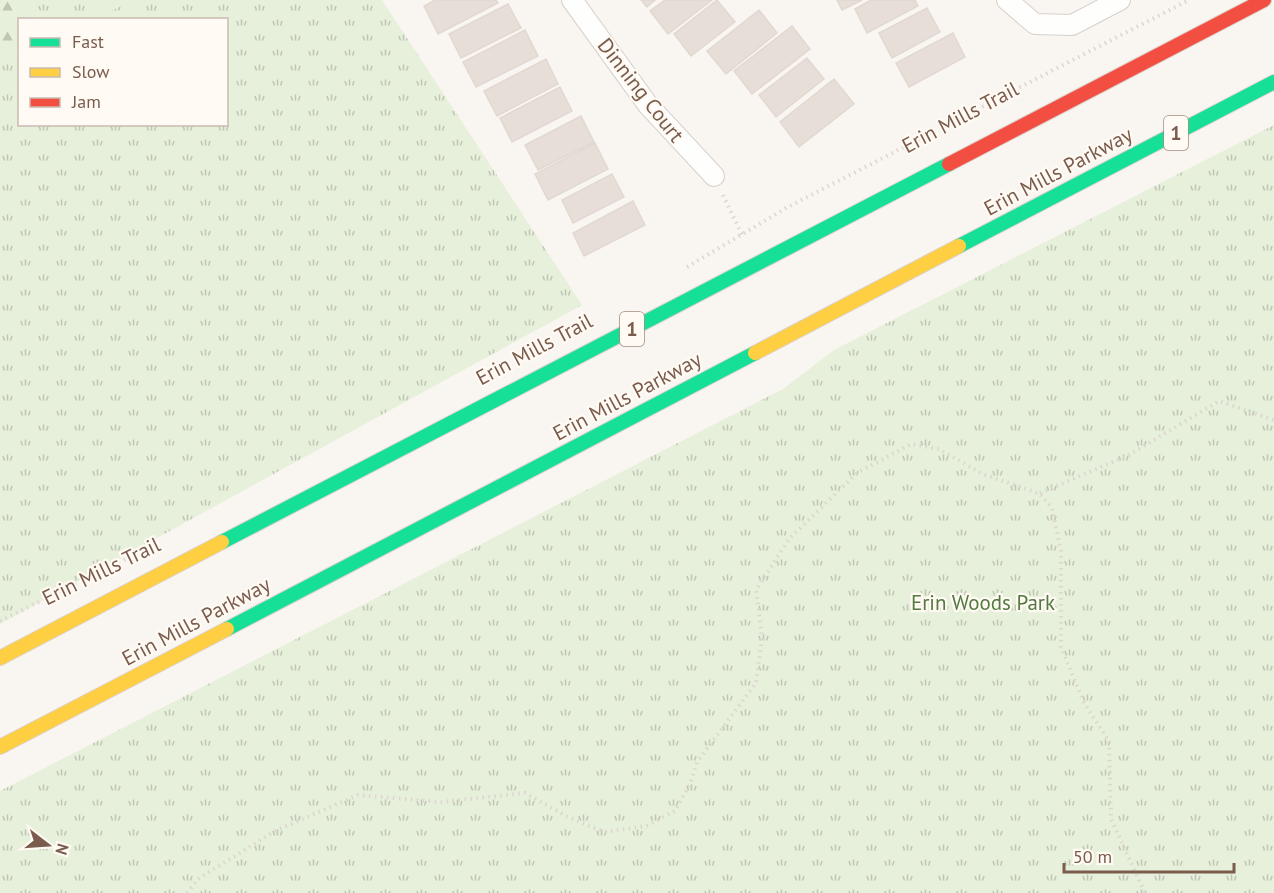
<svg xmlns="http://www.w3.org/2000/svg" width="1274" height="893" font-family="'PT Sans',sans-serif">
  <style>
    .forest { fill: url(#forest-firs) }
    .park { fill: url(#park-tufts) }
    .pitch { fill: #e7f0db }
    .building { fill: #e6ded7; stroke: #e2d8d2; stroke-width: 1.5 }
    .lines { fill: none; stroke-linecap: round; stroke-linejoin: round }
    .street-casing { stroke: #d7d1cb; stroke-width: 22 }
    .fast-casing { stroke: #dad1cc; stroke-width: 16 }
    .slow-casing { stroke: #dad1cc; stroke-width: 16 }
    .jam-casing { stroke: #dad1cc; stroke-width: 16 }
    .path { stroke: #dcd5d0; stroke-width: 4; stroke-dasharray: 1.5 4.5; stroke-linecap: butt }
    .street { stroke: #fefefd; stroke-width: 20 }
    .fast { stroke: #16e098; stroke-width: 14 }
    .slow { stroke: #ffcf43; stroke-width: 14 }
    .jam { stroke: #f24e42; stroke-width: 14 }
    .labels { text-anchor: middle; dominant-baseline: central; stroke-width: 4.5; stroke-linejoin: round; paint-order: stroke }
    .shield { fill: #fffaf3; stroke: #a28b7f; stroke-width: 1.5 }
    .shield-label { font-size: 20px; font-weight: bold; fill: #7a5c4d }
    .street-label { font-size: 21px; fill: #7a5c4d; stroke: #fffaf3 }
    .park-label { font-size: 21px; fill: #537a41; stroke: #fffaf3 }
  </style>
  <defs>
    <pattern id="forest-firs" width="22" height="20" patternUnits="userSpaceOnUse" patternTransform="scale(1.5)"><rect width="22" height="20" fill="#e7f0db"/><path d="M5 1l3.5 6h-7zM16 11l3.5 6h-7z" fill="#c0c6b4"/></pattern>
    <pattern id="park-tufts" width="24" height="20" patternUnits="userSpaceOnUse" patternTransform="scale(1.5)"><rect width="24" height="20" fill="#e7f0db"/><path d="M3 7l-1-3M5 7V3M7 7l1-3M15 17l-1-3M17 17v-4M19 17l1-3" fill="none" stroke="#c0c6b4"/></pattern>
  </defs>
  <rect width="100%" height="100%" fill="#f9f5f0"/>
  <path class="forest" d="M0,0h30l11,19 -21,1 -1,32 -19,13z"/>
  <path class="park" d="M30,0h352l200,305 -582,319v-559l19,-13 1,72h206v-104l-185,-1z
    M1274,125v768h-1274v-102l783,-402 51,-39z"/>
  <path class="pitch" d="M105,0h29l-23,11z"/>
  <path class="building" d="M435,0h61l2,3 -60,31 -14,-28z
    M641,0h14l-8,7z
    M665,0h47l-44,34 -18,-23z
    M717,0l18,22 -44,34 -17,-22z
    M837,0h25l-20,10z
    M871,0h44l3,6 -51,27 -12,-24z
    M508,4l13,24 -60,30 -12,-24z
    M927,8l13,24 -48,26 -13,-25z
    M759,10l18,23 -51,41 -19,-23z
    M792,26l18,23 -58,45 -18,-23z
    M525,30l13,26 -62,31 -13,-25z
    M953,33l12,24 -56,30 -13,-24z
    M807,58l17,21 -48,38 -17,-22z
    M546,59l12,25 -61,32 -13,-25z
    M834,79l20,25 -55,43 -19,-25z
    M560,87l12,24 -60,31 -12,-24z
    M581,116l13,26 -56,28 -13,-25z
    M595,143l13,26 -60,31 -13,-26z
    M612,174l12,23 -51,26 -11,-23z
    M633,201l12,24 -61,31 -11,-23z"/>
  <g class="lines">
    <defs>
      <path id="street" d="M572,0l76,105 66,71
        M1007,0l28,24 37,1 48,-25"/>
      <path id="fast" d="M959,246l315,-164
        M222,542l727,-378
        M227,629l528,-276"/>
      <path id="slow" d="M755,353l204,-107
        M0,658l222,-116
        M0,747l227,-118"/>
      <path id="jam" d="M949,164l315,-164"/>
    </defs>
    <use href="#street" class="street-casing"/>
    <use href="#fast" class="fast-casing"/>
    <use href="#slow" class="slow-casing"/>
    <use href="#jam" class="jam-casing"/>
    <path class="path" d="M723,195l19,40
      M687,267l101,-60 401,-207
      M1040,493l89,-38 90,-54 55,19
      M0,621l146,-72
      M187,893l11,-14 77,-48 83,-36 84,7 83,-9 43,24 36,15 42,-6 29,-15 15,-27 7,-22 59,-79 6,-45 -6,-48 33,-51 68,-66 54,-29 28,5 44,25 57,20 12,14 9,43v96l23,56 25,38 2,78 34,74"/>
    <use href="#street" class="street"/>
    <use href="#fast" class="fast"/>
    <use href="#slow" class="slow"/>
    <use href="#jam" class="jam"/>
  </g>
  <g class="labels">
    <g class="shield">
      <rect x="1164" y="116" width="24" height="34" rx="4.5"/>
      <rect x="620" y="312" width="24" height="34" rx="4.5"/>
    </g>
    <g class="shield-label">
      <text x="1176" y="133">1</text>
      <text x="632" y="329">1</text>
    </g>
    <g class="street-label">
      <text transform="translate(641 90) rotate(52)">Dinning Court</text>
      <text transform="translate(960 117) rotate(-28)">Erin Mills Trail</text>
      <text transform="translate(1058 171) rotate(-28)">Erin Mills Parkway</text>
      <text transform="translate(534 349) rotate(-28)">Erin Mills Trail</text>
      <text transform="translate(627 396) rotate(-28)">Erin Mills Parkway</text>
      <text transform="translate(101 571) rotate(-26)">Erin Mills Trail</text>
      <text transform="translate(196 621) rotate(-28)">Erin Mills Parkway</text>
    </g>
    <g class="park-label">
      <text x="983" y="602">Erin Woods Park</text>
    </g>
  </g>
  <rect x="18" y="18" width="210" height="108" fill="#fffaf3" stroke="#cabbb1" stroke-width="1.5"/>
  <rect x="30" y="38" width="30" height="9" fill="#16e098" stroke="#cabbb1" stroke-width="1.5"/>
  <text x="72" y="48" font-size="18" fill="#7a5c4d">Fast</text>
  <rect x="30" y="68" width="30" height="9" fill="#ffcf43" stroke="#cabbb1" stroke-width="1.5"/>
  <text x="72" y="78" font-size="18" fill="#7a5c4d">Slow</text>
  <rect x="30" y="98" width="30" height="9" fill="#f24e42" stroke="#cabbb1" stroke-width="1.5"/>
  <text x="72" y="108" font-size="18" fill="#7a5c4d">Jam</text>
  <g transform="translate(48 845) rotate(107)" stroke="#fffaf3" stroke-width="4.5" paint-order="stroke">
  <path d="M0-4.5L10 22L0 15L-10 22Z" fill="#7a5c4d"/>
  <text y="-9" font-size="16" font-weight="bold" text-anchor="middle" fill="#7a5c4d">N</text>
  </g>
  <path d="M1064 863v9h170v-9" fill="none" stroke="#7a5c4d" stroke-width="3"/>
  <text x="1073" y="863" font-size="18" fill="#7a5c4d" stroke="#fffaf3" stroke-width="4.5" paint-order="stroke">50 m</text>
</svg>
